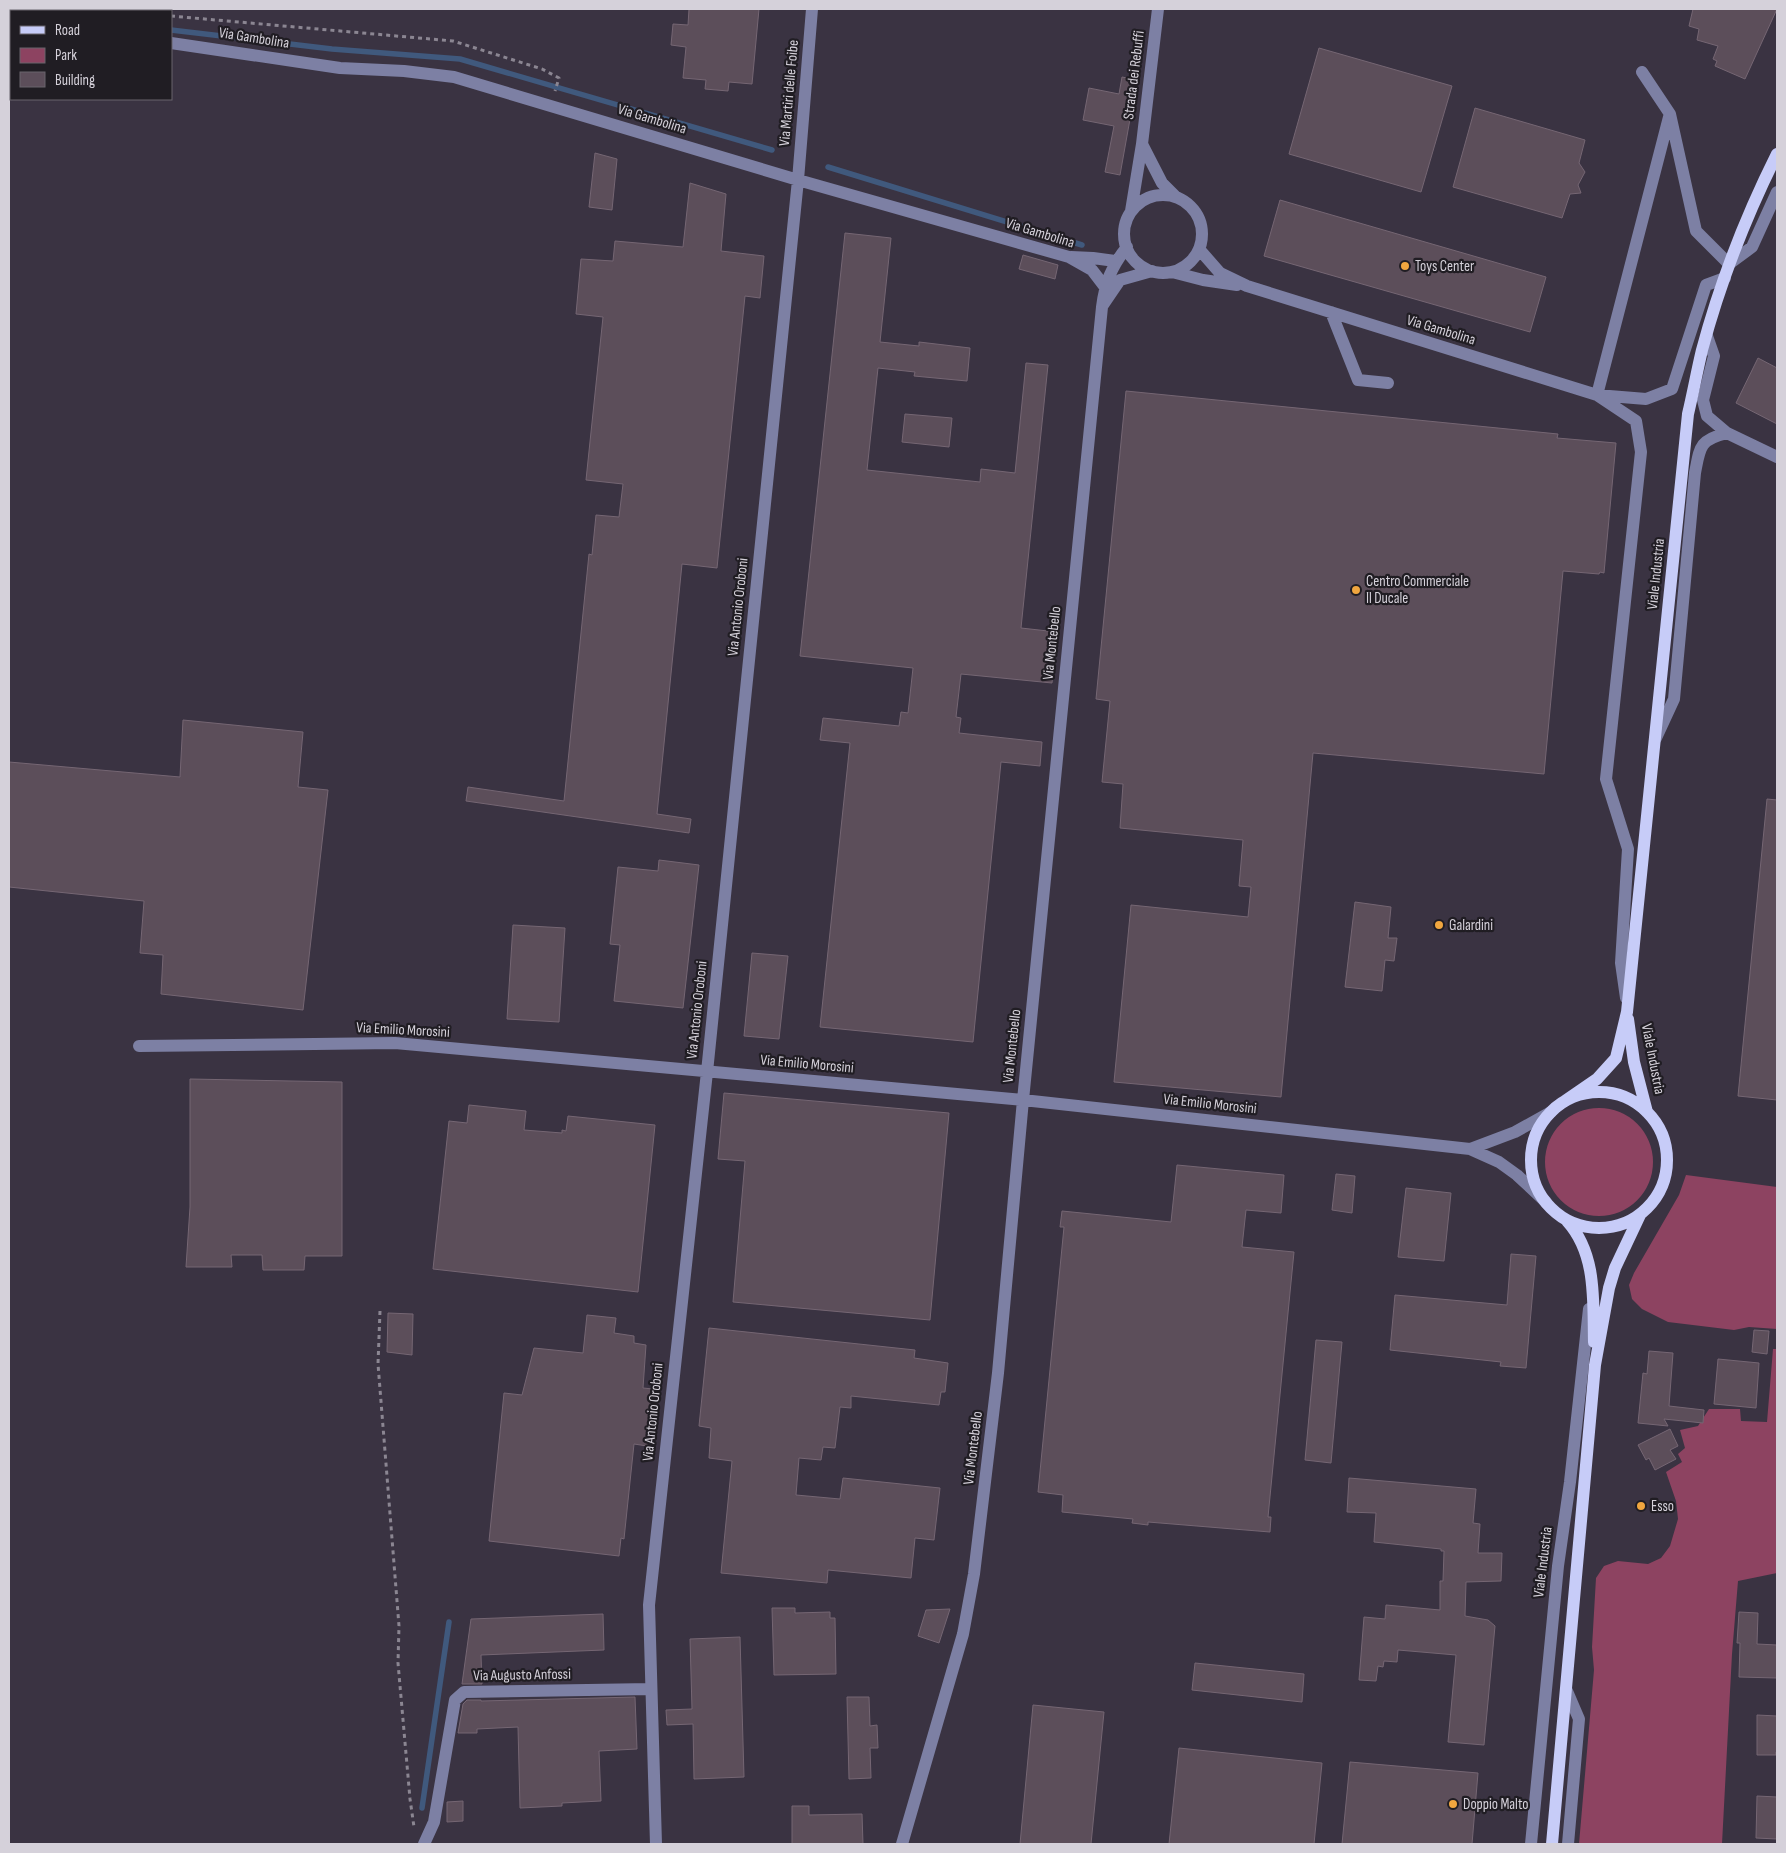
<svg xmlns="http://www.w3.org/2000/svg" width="1786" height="1853" font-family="'Sofia Sans Condensed',sans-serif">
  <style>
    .green { fill: #8d4361 }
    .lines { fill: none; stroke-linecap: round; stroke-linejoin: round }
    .stream { stroke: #40597d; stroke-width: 5.5 }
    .building { fill: #5c4e5a; stroke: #756673 }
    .path { stroke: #8b8692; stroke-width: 3; stroke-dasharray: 4 4; stroke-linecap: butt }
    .minor { stroke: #7d80a4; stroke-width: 12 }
    .major { stroke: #c7ccf8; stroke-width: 12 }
    .poi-dot { fill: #f0a63f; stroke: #201d23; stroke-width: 2 }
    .labels { text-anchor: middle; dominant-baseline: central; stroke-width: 4.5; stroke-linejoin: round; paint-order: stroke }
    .street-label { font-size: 15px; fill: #d5d1da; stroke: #201d23 }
    .poi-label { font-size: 15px; fill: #d5d1da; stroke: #201d23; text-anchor: start }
  </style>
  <rect width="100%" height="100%" fill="#3a3342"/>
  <path class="green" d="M1545 1162a54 54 0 1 1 108 0a54 54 0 1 1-108 0Z
    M1686,1175l91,12v142l-28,-2 -15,3 -66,-8 -26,-13 -10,-10 -3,-14 5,-12 45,-78z
    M1773,1349h4v224l-39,8 -6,73 -10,190h-143l15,-174 -2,-23 4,-69 8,-12 14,-5 30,3 13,-6 9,-12 8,-27 -2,-18 -10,-29 16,-10 -4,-8 7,-6 -5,-18 18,-4 11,-17h31l1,12 26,1z"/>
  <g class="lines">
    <path class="stream" d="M9,16h2
      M171,30l161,19 128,10 312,91
      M828,167l254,78
      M422,1808l27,-186"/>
  </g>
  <path class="building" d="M689,9h70l-7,75 -23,-2 -1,9 -23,-2 1,-9 -23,-2 3,-31 -15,-2 2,-21 15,1z
    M1693,9h84l-32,70 -30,-13 2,-5 -4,-2 5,-13 -21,-6 2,-11 -10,-3z
    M1319,48l133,38 -31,106 -132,-38z
    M1122,77l15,3 -17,95 -15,-3 9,-46 -31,-6 6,-32 30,6z
    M1475,108l110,32 -6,23 6,9 -7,13 3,8 -11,1 -8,24 -109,-31z
    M595,153l22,6 -5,51 -23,-3z
    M690,183l36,11 -5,57 43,5 -4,42 -15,-2 -28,272 -35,-4 -25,250 34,5 -2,14 -223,-32 2,-14 96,14 25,-247 3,1 4,-40 23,2 4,-33 -37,-4 17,-163 -27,-3 5,-55 32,2 2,-20 68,6z
    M1280,200l266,77 -16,55 -266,-76z
    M845,233l46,5 -11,104 39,4v-4l51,6 -3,33 -53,-5 1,-4 -37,-4 -11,102 113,12 1,-13 34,4 11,-110 22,2 -27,263 36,4 -5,51 -91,-9 -5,43 5,1 -2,15 83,9 -2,24 -39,-4 -28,280 -153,-15 30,-284 -30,-3 3,-22 76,8 2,-14 7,1 5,-45 -113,-12z
    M1023,255l35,10 -3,14 -36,-10z
    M1758,358l19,10v56l-41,-21z
    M1126,391l432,43 -1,4 59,5 -12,130 -4,-1 -1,2 -36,-3 -19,203 -231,-21 -32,344 -167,-15 17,-177 117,12 3,-30 -12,-1 4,-46 -123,-12 3,-44 -21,-2 8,-81 -14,-2z
    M905,414l47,4 -3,29 -47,-5z
    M183,720l120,12 -5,55 30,3 -25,220 -142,-16 2,-39 -23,-2 4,-52 -135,-14v-125l171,15z
    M1767,799l10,1v300l-39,-4z
    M659,860l40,5 -16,143 -69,-7 6,-56 -10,-1 8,-77 40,4z
    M1355,902l36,5 -3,31h9l-3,23 -9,-1 -3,31 -37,-4z
    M513,925l52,3 -6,94 -52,-3z
    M752,953l36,3 -9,83 -35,-3z
    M190,1079l152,3v174h-37l-1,14h-41l-1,-15h-31l1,12h-46l4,-60z
    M724,1093l225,20 -19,207 -197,-18 12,-141 -27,-2z
    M469,1105l57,6 -2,19 38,3v-3l4,1 2,-15 87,9 -17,167 -205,-23 16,-148 18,2z
    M1177,1165l107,10 -3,38 -35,-3 -4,37 52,5 -26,265h3l-1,15 -122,-10v3l-16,-2 1,-4 -71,-7 1,-17 -25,-3 26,-265h-4l2,-16 109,11z
    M1336,1174l19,2 -3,37 -20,-3z
    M1406,1188l45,5 -7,68 -46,-4z
    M1511,1254l25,2 -10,112 -26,-2 1,-4 -111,-12 5,-55 112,10z
    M388,1313l25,1 -1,41 -25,-3z
    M587,1315l29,3 -2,15 20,3v7l12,2 -3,43 10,1 -6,57 -13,-2 -10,95 -3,-1 -2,18 -130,-15 15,-148 18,2 12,-47 49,5z
    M709,1328l206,22 -1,8 34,5 -3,29h-4l-2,13 -88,-9v12l-11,-1 -5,41 -12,-1 -2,13 -22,-2 -3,37 44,4 3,-21 97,10 -6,52 -19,-2 -4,40 -83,-8 -1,13 -106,-10 11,-112 -23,-3 2,-30 -12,-2z
    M1754,1330l15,1 -2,23 -15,-2z
    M1316,1340l26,2 -11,121 -26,-3z
    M1649,1351l24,2 -4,53 35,4 -1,13 -39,-4 4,7 -30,-3 5,-50 4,1z
    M1718,1359l41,4 -3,45 -42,-4z
    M1670,1429l8,17 -8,4 6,9 -21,11 -6,-12 -3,2 -8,-15z
    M1349,1478l127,11 -3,34 7,1 -2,29h24l-1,28 -35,1 -1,34 23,4 7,6 -11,119 -36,-3 8,-87 -58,-5 -1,12 -13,-1 -1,6 -5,-1 -2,15 -17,-1 5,-63 21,2 1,-14 54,5v-29h3l1,-30h-3v-2l-67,-7 2,-29 -29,-1z
    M772,1608h23v5l35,-1v6h5l1,56 -62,1z
    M950,1609l-11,34 -21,-7 8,-26z
    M1739,1612l19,1 -1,31 20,1v33l-38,-1 1,-34h-3z
    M603,1614l1,36 -123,5 1,29h-20l9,-65z
    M740,1637l4,140 -50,2 -1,-55 -26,1 -1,-15 26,-1 -2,-70z
    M1195,1663l109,11 -2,28 -110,-12z
    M635,1697l2,52 -38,2 2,50 -39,2v3l-42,2 -2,-81 -41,2v4h-19l5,-29 4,-4h14v1z
    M847,1697h22l1,29 7,-1 1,23h-8l1,30 -22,1z
    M1033,1705l71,7 -13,132h-71z
    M1757,1715l20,1v36h-1v3h-19z
    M1179,1748l143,15 -8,81h-145z
    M1350,1762l128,11 -6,71h-130z
    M1757,1796l20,1v42l-21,-1z
    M463,1801v20l-16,1v-20z
    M792,1806h17v9l53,-1 1,30h-71z"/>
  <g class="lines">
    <path class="path" d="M132,9l9,2
      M171,16l282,25 89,28 17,9 -4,13
      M380,1311l-2,53 21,262 -1,37 12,136 4,28"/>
    <path class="minor" d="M9,32h2
      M171,43l169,25 64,3 50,6 344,103 271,77 23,13 13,17
      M1642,72l28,42 26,117 33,33 23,-17 25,-55
      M1142,144l20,39 14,14
      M1124 234a39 39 0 1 1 78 0a39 39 0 1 1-78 0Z
      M1131,211l11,-67 16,-135
      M1199,249l21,24 27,13 350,109 49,4 26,-10 34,-104 19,-7
      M1071,257l22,1 22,3
      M1172,272l31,8 34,5
      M1103,305l17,-25 32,-9
      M1331,312l27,68 30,3
      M1707,336l7,20 -11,44 4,16 20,17 50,24
      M1597,395l39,26 5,31 -35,327 22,70 -7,114 5,35
      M1597,395l72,-278
      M1656,738l18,-39 21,-226c5,-26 4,-33 32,-40
      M139,1046l256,-3 628,57 447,49 29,13 18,13 29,27
      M1470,1149l45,-17 36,-20
      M1567,1691l12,28 -11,125
      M424,1844l10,-22 21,-122 9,-8 187,-3
      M656,1844l-7,-239 58,-533 91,-892 14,-171
      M902,1844l61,-210 11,-60 24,-201 25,-273 79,-793c3,-24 9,-40 25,-60
      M1531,1844l27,-278 12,-84 19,-173"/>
    <path class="major" d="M1628,1019l6,43 13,50
      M1531 1160a68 68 0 1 1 136 0a68 68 0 1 1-136 0Z
      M1565,1101l32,-22 19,-21 11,-46 61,-598c5,-21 9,-43 14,-64 18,-67 44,-134 75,-196
      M1567,1221c30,33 26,80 27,121
      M1552,1844l43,-479 14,-77 6,-20 25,-53"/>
  </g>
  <g class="poi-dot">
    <circle cx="1405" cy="266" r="5"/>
    <circle cx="1356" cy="590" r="5"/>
    <circle cx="1439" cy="925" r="5"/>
    <circle cx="1641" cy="1506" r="5"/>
    <circle cx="1453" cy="1804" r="5"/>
  </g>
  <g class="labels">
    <g class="street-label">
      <text transform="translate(254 38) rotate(9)">Via Gambolina</text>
      <text transform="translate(1134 75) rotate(-83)">Strada dei Rebuffi</text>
      <text transform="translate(789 93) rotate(-85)">Via Martiri delle Foibe</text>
      <text transform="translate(652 119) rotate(17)">Via Gambolina</text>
      <text transform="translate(1040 233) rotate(17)">Via Gambolina</text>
      <text transform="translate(1441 330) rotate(17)">Via Gambolina</text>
      <text transform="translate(1656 574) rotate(-84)">Viale Industria</text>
      <text transform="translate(738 607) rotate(-84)">Via Antonio Oroboni</text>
      <text transform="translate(1052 643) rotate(-84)">Via Montebello</text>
      <text transform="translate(697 1010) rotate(-84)">Via Antonio Oroboni</text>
      <text transform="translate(403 1030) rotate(3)">Via Emilio Morosini</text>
      <text transform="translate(1012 1046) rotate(-84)">Via Montebello</text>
      <text transform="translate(1653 1059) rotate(79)">Viale Industria</text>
      <text transform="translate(807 1064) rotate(5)">Via Emilio Morosini</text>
      <text transform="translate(1210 1104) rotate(6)">Via Emilio Morosini</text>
      <text transform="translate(653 1412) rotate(-84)">Via Antonio Oroboni</text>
      <text transform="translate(973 1448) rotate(-83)">Via Montebello</text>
      <text transform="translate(1543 1562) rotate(-83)">Viale Industria</text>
      <text transform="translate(522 1675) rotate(-1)">Via Augusto Anfossi</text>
    </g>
    <g class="poi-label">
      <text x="1415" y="266">Toys Center</text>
      <text x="1366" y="581">Centro Commerciale<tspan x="1366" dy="17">Il Ducale</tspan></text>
      <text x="1449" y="925">Galardini</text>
      <text x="1651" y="1506">Esso</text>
      <text x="1463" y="1804">Doppio Malto</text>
    </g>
  </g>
  <rect width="1786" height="1853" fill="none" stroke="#d5d1da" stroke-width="20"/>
  <rect x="10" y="10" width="162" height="90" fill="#201d23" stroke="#68656c"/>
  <rect x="20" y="26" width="25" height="8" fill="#c7ccf8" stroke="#68656c"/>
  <text x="55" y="35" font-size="15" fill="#d5d1da">Road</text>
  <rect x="20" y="48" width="25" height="15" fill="#8d4361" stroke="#68656c"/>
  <text x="55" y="60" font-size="15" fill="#d5d1da">Park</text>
  <rect x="20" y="72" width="25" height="15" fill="#5c4e5a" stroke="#68656c"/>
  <text x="55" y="85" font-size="15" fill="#d5d1da">Building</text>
</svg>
